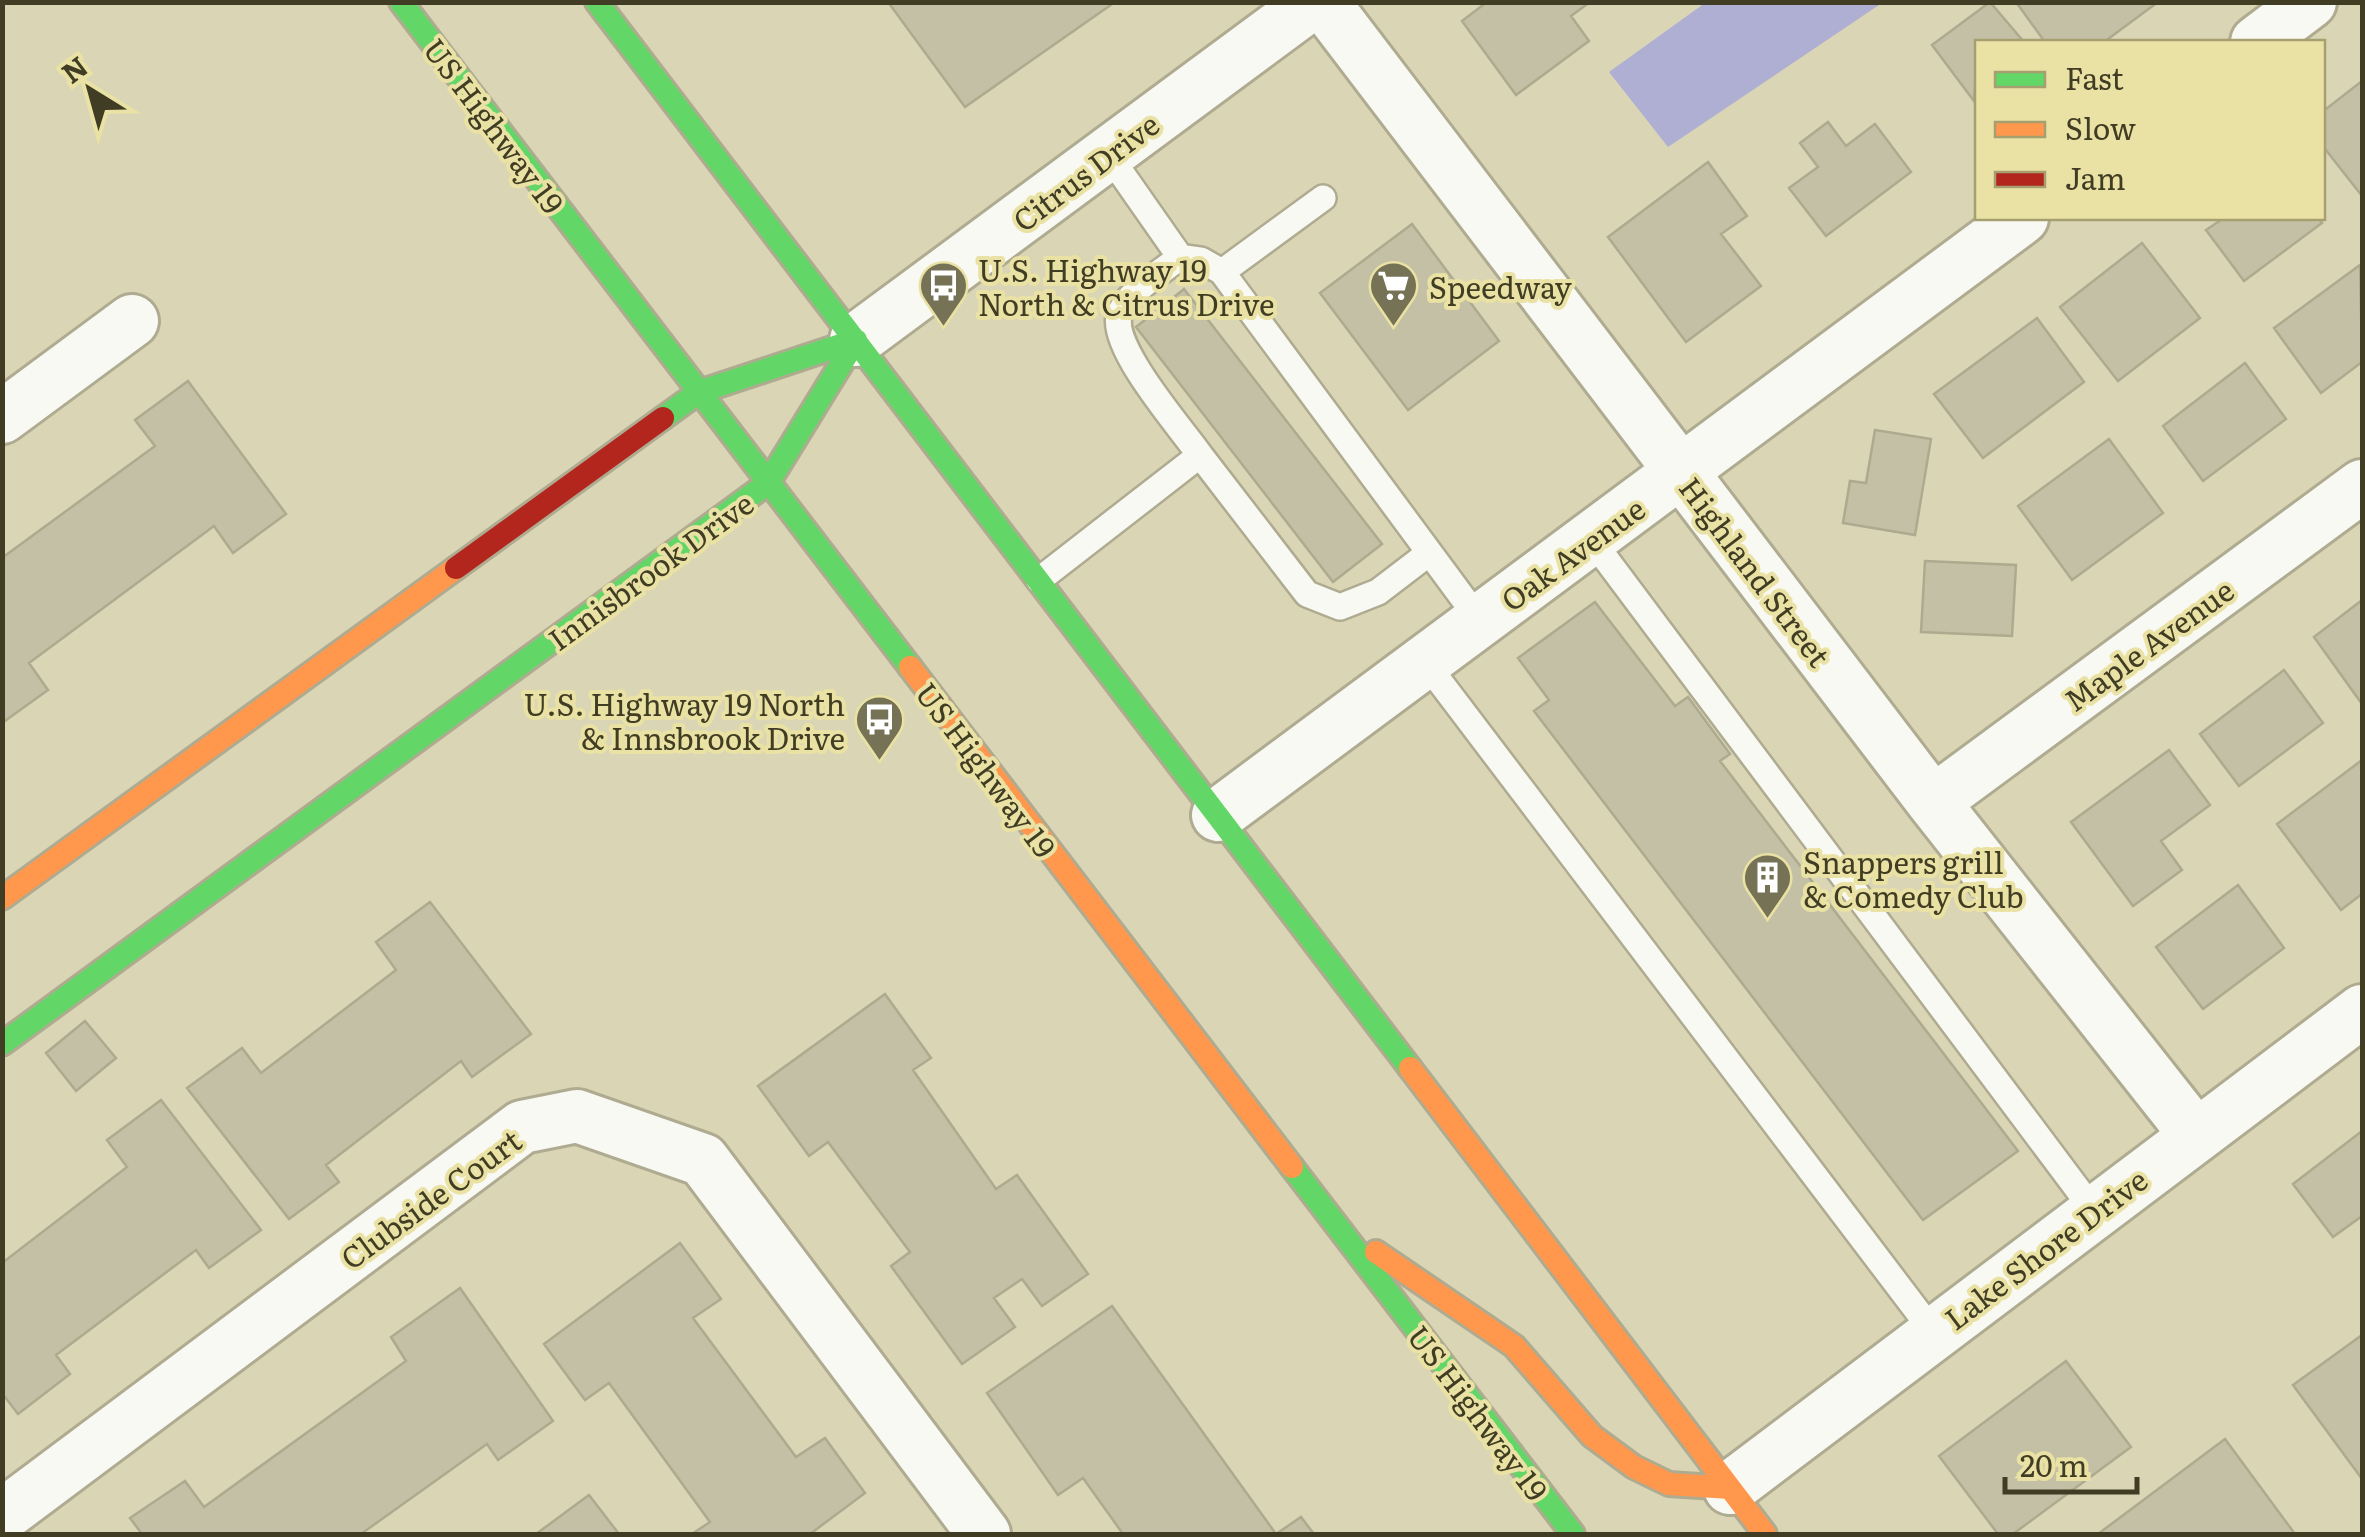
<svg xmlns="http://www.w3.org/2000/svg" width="2365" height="1537" font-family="Literata,serif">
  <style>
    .water { fill: #afafd4 }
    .building { fill: #c4c0a6; stroke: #adaa8f; stroke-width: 2.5 }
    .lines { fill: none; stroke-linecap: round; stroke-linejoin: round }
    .lane-casing { stroke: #afab91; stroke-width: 30 }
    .street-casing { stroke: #afab91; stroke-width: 58 }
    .fast-casing { stroke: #afab91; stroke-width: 28 }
    .slow-casing { stroke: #afab91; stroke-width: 28 }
    .jam-casing { stroke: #afab91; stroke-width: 28 }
    .lane { stroke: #f9f9f4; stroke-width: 25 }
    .street { stroke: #f9f9f4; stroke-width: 52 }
    .fast { stroke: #63d668; stroke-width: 22 }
    .slow { stroke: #ff974d; stroke-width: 22 }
    .jam { stroke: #b3261e; stroke-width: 22 }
    .labels { text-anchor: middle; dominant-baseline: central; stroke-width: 8; stroke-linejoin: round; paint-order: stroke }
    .street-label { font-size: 30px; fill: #403d24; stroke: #eae2a4 }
    .poi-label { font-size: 30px; fill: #403d24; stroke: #eae2a4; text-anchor: start }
  </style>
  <rect width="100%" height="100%" fill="#dad5b4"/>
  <path class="water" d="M1705,3v-1l177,1 -214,144 -59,-75z"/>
  <path class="building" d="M888,2h227l-150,105z
    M1487,2h103l-19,14 18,25 -73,54 -54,-74z
    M1990,2l34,40h-46l-4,59 -42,-56z
    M2016,2h142l-54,40h-59z
    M2362,81v115l-40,-51v-33z
    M1828,122l18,24 29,-22 36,48 -85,64 -37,-48 29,-21 -18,-24z
    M1708,162l39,54 -26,18 40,52 -75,56 -78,-105z
    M2224,218h95l3,5 -78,58 -38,-51z
    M1412,224l87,117 -91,69 -88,-117z
    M2142,243l58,75 -82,63 -58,-74z
    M2360,265l2,97 -41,31 -47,-65z
    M1184,289l198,255 -49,38 -197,-255z
    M2037,318l47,64 -101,76 -49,-64z
    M2245,363l41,56 -83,62 -40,-55z
    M188,381l98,133 -53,39 -19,-27 -185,137 19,27 -46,33v-165l153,-112 -20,-26z
    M1875,430l56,9 -16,96 -72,-12 7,-42 16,2z
    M2109,439l54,74 -91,67 -54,-74z
    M1925,561l91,4 -4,71 -91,-4z
    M2362,600v104l-48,-67z
    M1595,602l80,104 13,-9 42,57 -10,7 298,390 -95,69 -389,-509 15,-11 -31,-42z
    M2284,670l39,53 -84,63 -39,-52z
    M2169,750l41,55 -49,36 21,29 -49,36 -62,-84z
    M2362,760v134l-21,16 -64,-86z
    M2238,885l46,63 -81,61 -47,-62z
    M430,902l101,132 -59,43 -11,-16 -135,104 13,17 -50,37 -102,-131 55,-40 19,25 135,-103 -20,-28z
    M885,994l46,64 -18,12 83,119 21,-14 71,99 -46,32 -20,-27 -28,19 21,29 -53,37 -71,-98 19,-14 -82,-110 -19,14 -51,-70z
    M85,1021l31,37 -40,33 -30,-38z
    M161,1100l100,130 -52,38 -13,-18 -140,105 14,19 -52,40 -16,-21v-130l125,-96 -20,-27z
    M2362,1131v85l-29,21 -40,-53z
    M680,1243l41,56 -28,19 103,139 29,-19 40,55 -55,41h-118l18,-12 -101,-139 -24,17 -41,-56z
    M460,1288l93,133 -55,39 -11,-16 -126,90h-219l-12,-16 55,-37 19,26 202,-146 -15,-24z
    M1112,1306l164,228h-153l-40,-56 -25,17 -71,-102z
    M2362,1335v144l-69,-94z
    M2066,1361l65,86 -118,87h-15l-59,-78z
    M2225,1439l70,95h-197z
    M589,1495l30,39h-83z
    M1301,1517l13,17h-38z"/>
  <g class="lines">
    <defs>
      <path id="lane" d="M1108,154l72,103
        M1222,272l101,-74
        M1200,455l107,139 33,13 38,-15 51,-39
        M1591,539l503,672
        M1039,580l161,-125c-20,-28 -89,-107 -81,-139 7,-24 43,-44 61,-59l21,3 21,12 258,349
        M1425,662l509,671"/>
      <path id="street" d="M1323,2l610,800 262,332
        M2257,42l53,-40
        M856,340l457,-338
        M2,417l130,-96
        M1933,802l429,-316
        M1218,815l804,-597
        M1730,1488l632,-477
        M2,1516l520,-389 55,-11 126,44 281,374"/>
      <path id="fast" d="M401,2l509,665
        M597,2l813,1066
        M663,418l36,-26 157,-52
        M2,1044l766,-561 88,-143
        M1292,1167l281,367"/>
      <path id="slow" d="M910,667l382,500
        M2,898l454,-330
        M1410,1068l355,466
        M1376,1252l138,94 78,90 42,31 35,17 61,4"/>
      <path id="jam" d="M456,568l207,-150"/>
    </defs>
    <use href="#lane" class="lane-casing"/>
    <use href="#street" class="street-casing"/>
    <use href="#fast" class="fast-casing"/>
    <use href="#slow" class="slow-casing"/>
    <use href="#jam" class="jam-casing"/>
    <use href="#lane" class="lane"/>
    <use href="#street" class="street"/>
    <use href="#fast" class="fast"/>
    <use href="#slow" class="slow"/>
    <use href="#jam" class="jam"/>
  </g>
  <defs>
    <symbol id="bus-pin" viewBox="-11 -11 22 30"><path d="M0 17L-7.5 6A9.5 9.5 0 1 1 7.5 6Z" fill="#767256" stroke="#eae2a4"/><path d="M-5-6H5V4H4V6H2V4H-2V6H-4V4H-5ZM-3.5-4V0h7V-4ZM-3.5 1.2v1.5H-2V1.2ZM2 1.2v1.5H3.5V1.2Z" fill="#fff"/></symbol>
    <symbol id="supermarket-pin" viewBox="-11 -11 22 30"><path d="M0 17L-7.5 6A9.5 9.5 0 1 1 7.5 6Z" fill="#767256" stroke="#eae2a4"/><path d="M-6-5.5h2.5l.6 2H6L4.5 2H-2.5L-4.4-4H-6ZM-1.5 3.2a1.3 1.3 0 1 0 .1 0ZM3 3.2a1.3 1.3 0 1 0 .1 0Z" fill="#fff"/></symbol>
    <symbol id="building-pin" viewBox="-11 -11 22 30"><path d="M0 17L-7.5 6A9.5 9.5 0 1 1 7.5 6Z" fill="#767256" stroke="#eae2a4"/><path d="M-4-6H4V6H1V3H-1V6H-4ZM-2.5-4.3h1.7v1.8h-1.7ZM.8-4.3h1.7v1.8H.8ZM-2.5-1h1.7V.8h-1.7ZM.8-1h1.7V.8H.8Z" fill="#fff"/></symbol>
  </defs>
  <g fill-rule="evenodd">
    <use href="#bus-pin" x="916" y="258" width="55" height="75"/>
    <use href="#supermarket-pin" x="1366" y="258" width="55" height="75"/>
    <use href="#bus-pin" x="852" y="692" width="55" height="75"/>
    <use href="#building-pin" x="1740" y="850" width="55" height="75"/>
  </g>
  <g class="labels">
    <g class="street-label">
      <text transform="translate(495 125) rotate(53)">US Highway 19</text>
      <text transform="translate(1085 171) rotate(-37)">Citrus Drive</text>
      <text transform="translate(1572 553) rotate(-36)">Oak Avenue</text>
      <text transform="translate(650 570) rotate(-36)">Innisbrook Drive</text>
      <text transform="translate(1756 571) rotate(53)">Highland Street</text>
      <text transform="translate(2148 644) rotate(-36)">Maple Avenue</text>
      <text transform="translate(987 769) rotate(53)">US Highway 19</text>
      <text transform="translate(430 1198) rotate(-36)">Clubside Court</text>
      <text transform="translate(2045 1248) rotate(-37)">Lake Shore Drive</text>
      <text transform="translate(1479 1412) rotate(53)">US Highway 19</text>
    </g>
    <g class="poi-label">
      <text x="978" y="269">U.S. Highway 19<tspan x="978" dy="34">North &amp; Citrus Drive</tspan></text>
      <text x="1429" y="286">Speedway</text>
      <text x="845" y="703" text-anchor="end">U.S. Highway 19 North<tspan x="845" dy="34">&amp; Innsbrook Drive</tspan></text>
      <text x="1803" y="861">Snappers grill<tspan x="1803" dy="34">&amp; Comedy Club</tspan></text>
    </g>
  </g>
  <rect width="2365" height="1537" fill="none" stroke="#403d24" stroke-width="10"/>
  <rect x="1975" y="40" width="350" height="180" fill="#eae2a4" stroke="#a6a071" stroke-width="2.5"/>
  <rect x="1995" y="72" width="50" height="15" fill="#63d668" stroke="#a6a071" stroke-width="2.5"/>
  <text x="2065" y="90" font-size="30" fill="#403d24">Fast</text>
  <rect x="1995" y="122" width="50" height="15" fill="#ff974d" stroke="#a6a071" stroke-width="2.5"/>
  <text x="2065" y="140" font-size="30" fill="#403d24">Slow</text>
  <rect x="1995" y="172" width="50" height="15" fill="#b3261e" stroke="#a6a071" stroke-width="2.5"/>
  <text x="2065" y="190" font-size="30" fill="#403d24">Jam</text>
  <g transform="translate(90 90) rotate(323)" stroke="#eae2a4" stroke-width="8" paint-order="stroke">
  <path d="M0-8L18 38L0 25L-18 38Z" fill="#403d24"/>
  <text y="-15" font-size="28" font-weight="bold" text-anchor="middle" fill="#403d24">N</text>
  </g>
  <path d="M2005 1477v15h132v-15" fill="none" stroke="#403d24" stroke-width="5"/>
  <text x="2020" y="1477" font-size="30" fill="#403d24" stroke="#eae2a4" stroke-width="8" paint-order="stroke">20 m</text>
</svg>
